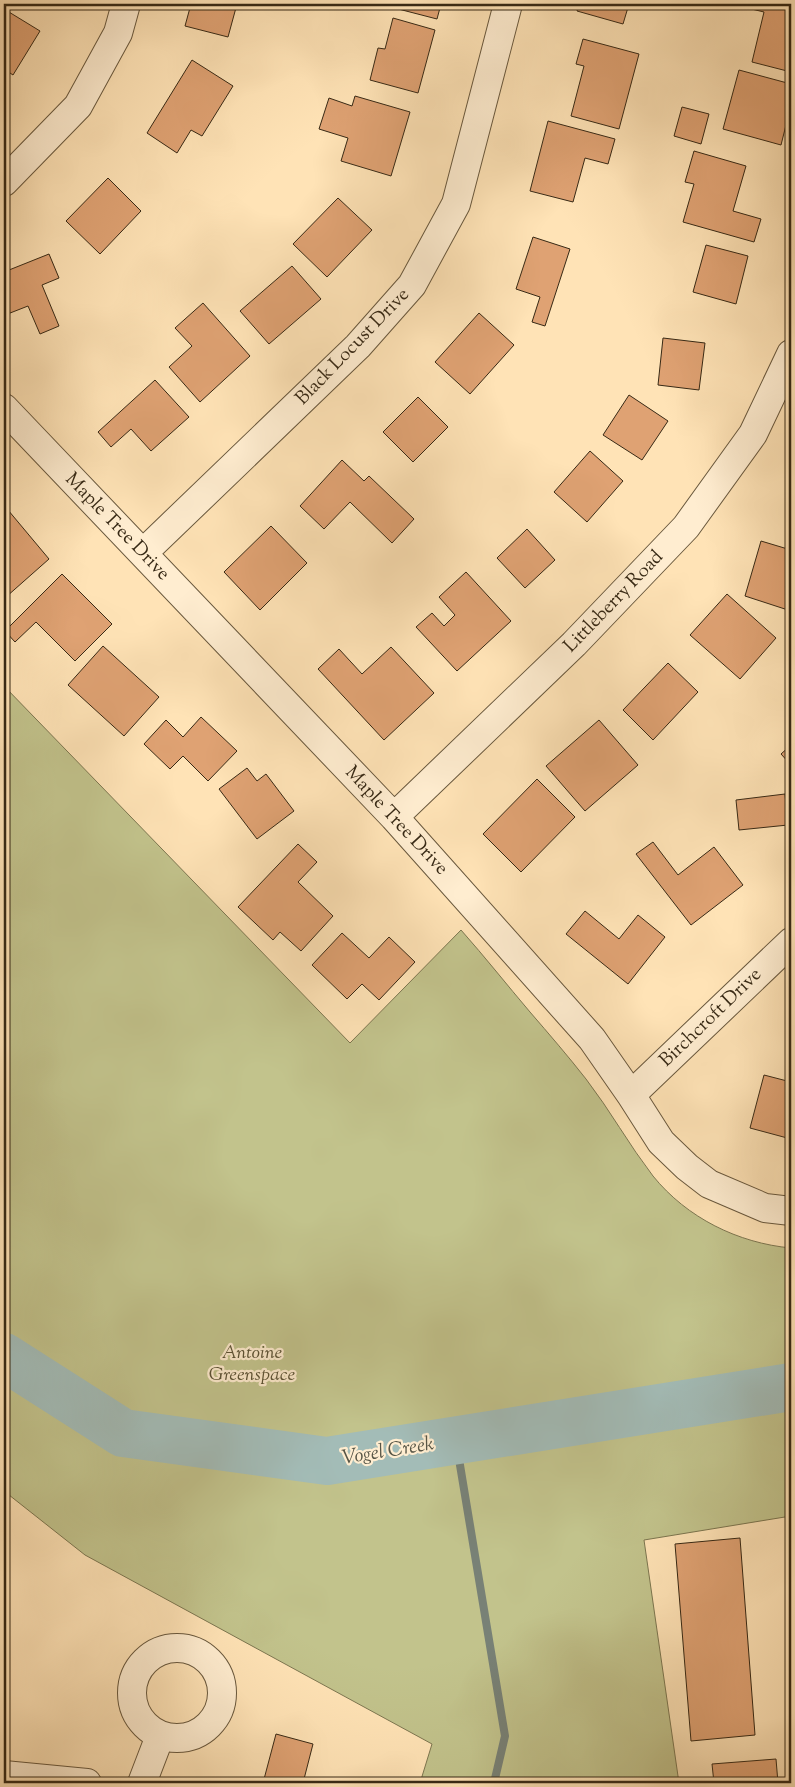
<svg xmlns="http://www.w3.org/2000/svg" width="795" height="1787" font-family="'Sorts Mill Goudy',serif">
  <style>
    .green { fill: #c2c38c; stroke: #7c7650 }
    .lines { fill: none; stroke-linecap: round; stroke-linejoin: round }
    .stream { stroke: #788176; stroke-width: 8 }
    .river { stroke: #a3bcb7; stroke-width: 48 }
    .building { fill: #dfa273; stroke: #372915 }
    .minor-casing { stroke: #69583d; stroke-width: 30 }
    .minor { stroke: #ffedd0; stroke-width: 28 }
    .labels { text-anchor: middle; dominant-baseline: central; stroke-width: 4.5; stroke-linejoin: round; paint-order: stroke }
    .street-label { font-size: 19px; fill: #372915; stroke: #ffedd0 }
    .park-label { font-size: 19px; font-style: italic; fill: #5a5033; stroke: #ffedd0 }
    .water-label { font-size: 20px; font-style: italic; fill: #575546; stroke: #ffedd0 }
  </style>
  <rect width="100%" height="100%" fill="#ffe3b6"/>
  <filter id="stains"><feTurbulence type="fractalNoise" baseFrequency=".004" numOctaves="4"/><feColorMatrix values="0 0 0 0 .2 0 0 0 0 .09 0 0 0 0 .02 0 0 0 .5 -.17"/></filter>
  <radialGradient id="worn" r=".72"><stop offset=".6" stop-color="#630" stop-opacity="0"/><stop offset="1" stop-color="#630" stop-opacity=".3"/></radialGradient>
  <path class="green" d="M4,686l346,357 111,-113c24,27 46,55 69,82 19,22 38,44 56,67 24,31 43,66 67,97 34,42 85,67 138,72v268l-147,24 35,243h-259l12,-39 -347,-189 -81,-64z"/>
  <g class="lines">
    <path class="stream" d="M456,1441l49,295 -11,47"/>
    <path class="river" d="M4,1357l119,76 204,28 464,-74"/>
  </g>
  <path class="building" d="M191,4h46l-9,33 -43,-11z
    M379,4h62l-4,15z
    M579,4h50l-6,20 -46,-13z
    M731,4h52l8,2v66l-39,-10 12,-50z
    M4,9l36,22 -27,44 -9,-6z
    M393,18l42,12 -17,63 -48,-13 8,-32 7,1z
    M583,39l56,15 -20,75 -48,-13 13,-50 -8,-2z
    M192,60l41,26 -31,50 -11,-6 -14,23 -30,-20z
    M739,70l52,14v21l-10,40 -58,-16z
    M355,96l55,16 -19,64 -50,-15 7,-23 -29,-9 10,-31 23,8z
    M682,107l27,7 -8,30 -27,-8z
    M548,121l67,18 -7,25 -23,-6 -12,44 -43,-11z
    M694,151l52,15 -13,45 28,8 -7,23 -71,-20 11,-38 -9,-2z
    M108,178l33,33 -41,43 -34,-33z
    M338,198l34,32 -45,47 -34,-33z
    M533,237l37,12 -25,77 -13,-4 8,-25 -24,-8z
    M706,245l42,11 -12,48 -43,-12z
    M49,254l10,24 -17,7 17,41 -19,8 -12,-28 -23,9 -1,-3v-40z
    M292,266l29,33 -52,45 -29,-33z
    M203,303l47,53 -50,46 -31,-35 23,-21 -17,-18z
    M479,313l35,32 -44,49 -35,-32z
    M663,338l42,5 -6,47 -41,-5z
    M155,380l34,37 -38,34 -20,-22 -20,18 -13,-15z
    M629,395l39,26 -26,39 -39,-25z
    M418,397l30,30 -35,35 -30,-30z
    M590,451l33,30 -36,41 -33,-30z
    M342,460l22,21 5,-5 45,43 -22,24 -42,-41 -26,27 -24,-23z
    M8,510l41,49 -43,38 -2,-3v-81z
    M271,526l36,37 -47,47 -36,-38z
    M527,529l28,31 -30,28 -28,-30z
    M761,541l30,9v61l-46,-15z
    M466,572l45,49 -54,50 -41,-44 16,-14 12,13 11,-11 -16,-18z
    M62,574l50,50 -37,37 -39,-39 -21,20 -10,-11z
    M727,594l49,44 -36,41 -50,-44z
    M103,646l56,51 -35,39 -56,-51z
    M391,647l43,46 -50,47 -66,-71 21,-20 23,25z
    M668,663l30,29 -45,48 -30,-30z
    M201,717l36,34 -29,30 -25,-25 -13,13 -26,-25 22,-24 17,17z
    M599,720l39,45 -53,46 -39,-45z
    M791,745v20l-10,-11z
    M247,768l10,13 9,-7 28,37 -37,28 -38,-50z
    M537,779l38,38 -54,55 -38,-38z
    M785,794l3,31 -49,5 -3,-30z
    M653,842l25,33 36,-28 29,38 -52,40 -55,-71z
    M298,844l19,18 -19,20 35,34 -32,35 -21,-19 -7,8 -35,-33z
    M585,911l34,28 19,-24 27,22 -37,47 -62,-50z
    M342,933l27,25 20,-21 26,25 -36,38 -17,-16 -15,15 -35,-34z
    M764,1075l27,7v57l-41,-11z
    M740,1538l15,197 -64,6 -16,-197z
    M276,1734l37,10 -10,39h-40z
    M776,1759l2,24h-64l-2,-19z"/>
  <g class="lines">
    <defs>
      <path id="minor" d="M4,182l74,-76 40,-73 8,-29
        M4,408l390,409 198,222 39,56 30,47 26,25 22,17 56,24 26,3
        M143,553l215,-207 54,-61 44,-81 52,-200
        M394,817l180,-173 112,-117 67,-93 38,-80
        M631,1095l160,-153
        M132 1693a45 45 0 1 1 90 0a45 45 0 1 1-90 0Z
        M4,1775l83,8
        M142,1783l18,-47"/>
    </defs>
    <use href="#minor" class="minor-casing"/>
    <use href="#minor" class="minor"/>
  </g>
  <g class="labels">
    <g class="street-label">
      <text transform="translate(353 347) rotate(-46)">Black Locust Drive</text>
      <text transform="translate(117 527) rotate(46)">Maple Tree Drive</text>
      <text transform="translate(614 602) rotate(-46)">Littleberry Road</text>
      <text transform="translate(396 821) rotate(47)">Maple Tree Drive</text>
      <text transform="translate(711 1018) rotate(-44)">Birchcroft Drive</text>
    </g>
    <g class="park-label">
      <text x="252" y="1353">Antoine<tspan x="252" dy="22">Greenspace</tspan></text>
    </g>
    <g class="water-label">
      <text transform="translate(388 1452) rotate(-9)">Vogel Creek</text>
    </g>
  </g>
  <rect width="795" height="1787" fill="none" stroke="#ffe3b6" stroke-width="20"/>
  <rect x="5" y="5" width="785" height="1777" fill="none" stroke="#372915" stroke-width="2.5"/>
  <rect x="10" y="10" width="775" height="1767" fill="none" stroke="#372915"/>
  <rect width="100%" height="100%" filter="url(#stains)"/>
  <rect width="100%" height="100%" fill="url(#worn)"/>
</svg>
